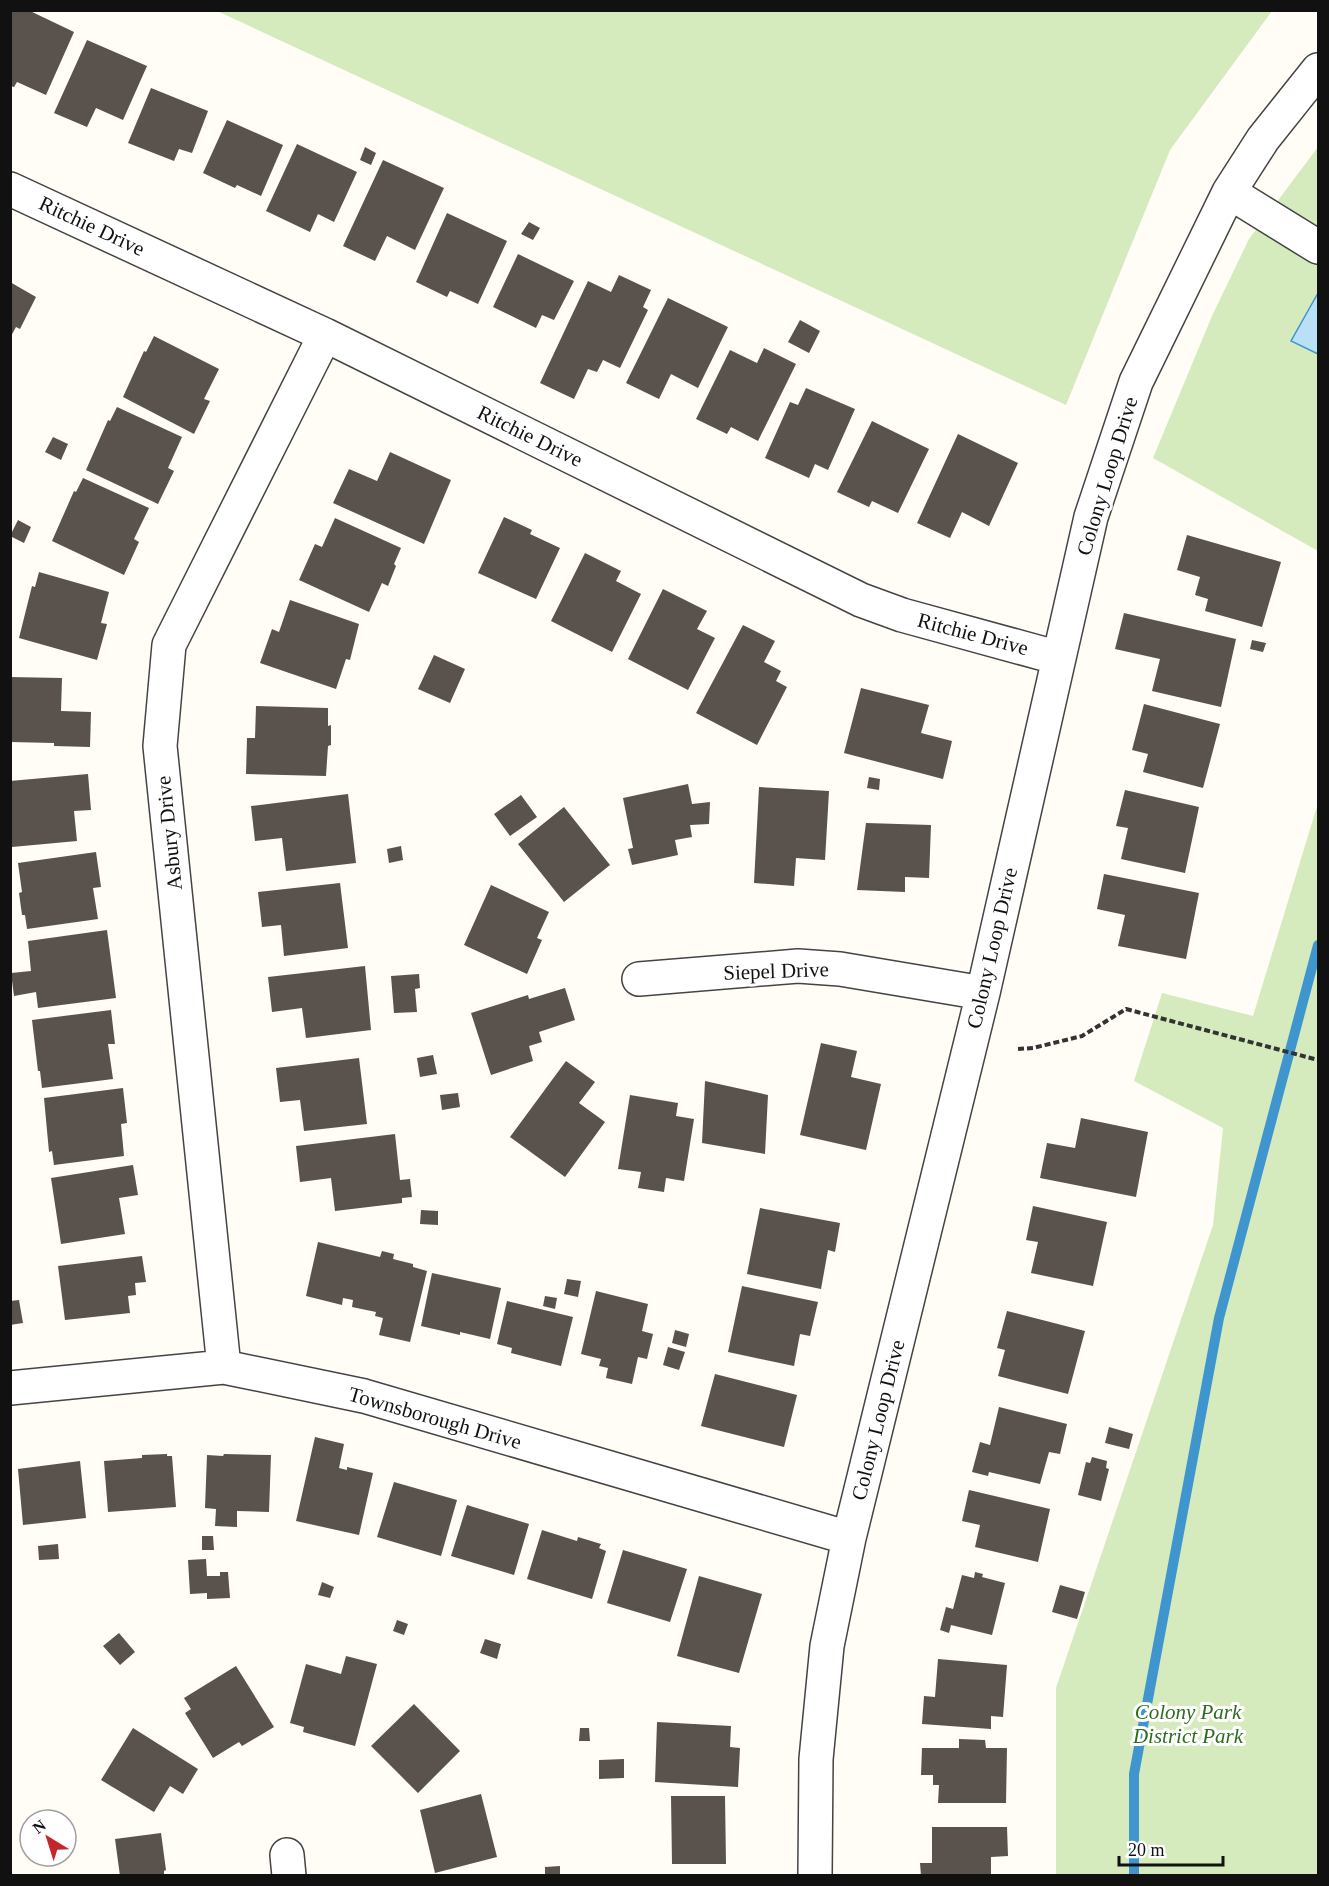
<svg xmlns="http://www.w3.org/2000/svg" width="1329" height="1886" font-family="'Times New Roman',serif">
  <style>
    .green { fill: #d5ebbd }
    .water { fill: #b9e0f7; stroke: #3f96cf; stroke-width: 1.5 }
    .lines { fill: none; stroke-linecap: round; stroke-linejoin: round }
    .stream { stroke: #3f96cf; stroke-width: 10 }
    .building { fill: #5a524d }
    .minor-casing { stroke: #444; stroke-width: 36 }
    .path { stroke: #333; stroke-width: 4; stroke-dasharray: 6 3; stroke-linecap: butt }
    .minor { stroke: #fff; stroke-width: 33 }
    .labels { text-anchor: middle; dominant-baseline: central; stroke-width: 6; stroke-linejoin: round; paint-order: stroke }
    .street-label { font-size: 21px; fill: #111; stroke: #fff }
    .park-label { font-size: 21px; font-style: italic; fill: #2f6b1f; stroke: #fff }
  </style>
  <rect width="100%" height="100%" fill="#fffdf5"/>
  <path class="green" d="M217,11h1055l-102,139 -104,255z
    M1318,147v404l-165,-93 59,-142 37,-77z
    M1318,803v1072h-262v-187l157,-463 10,-97 -89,-47 28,-88 91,23z"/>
  <path class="water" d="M1318,293v61l-27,-13z"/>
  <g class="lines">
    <path class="stream" d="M1134,1876v-102l85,-456 99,-373"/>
  </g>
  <path class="building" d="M10,10h18l46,22 -28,63 -29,-13 -3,5 -4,-1z
    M87,40l60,26 -24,54 -27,-12 -9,19 -33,-14z
    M151,88l57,23 -16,42 -13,-4 -5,12 -46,-18z
    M227,120l56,25 -22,51 -24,-11 -2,3 -32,-15z
    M297,144l60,28 -23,50 -16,-8 -8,18 -44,-21z
    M365,147l11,6 -5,12 -11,-5z
    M383,160l61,28 -29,62 -28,-14 -12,25 -32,-15z
    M447,213l60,28 -29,63 -28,-13 -3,6 -31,-15z
    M529,222l11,6 -7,12 -12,-6z
    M518,254l56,27 -20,39 -12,-5 -6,13 -43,-21z
    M619,275l32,15 -8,17 5,3 -28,58 -17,-8 -6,12 -9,-3 -14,30 -34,-16 48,-102 23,11z
    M10,282l26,15 -16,32 -4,-2 -6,11z
    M668,298l60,29 -30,61 -27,-14 -12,25 -33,-16z
    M800,320l20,11 -11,22 -21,-11z
    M154,336l65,33 -15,30 6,2 -16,33 -71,-37 21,-46 2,1z
    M764,348l32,16 -38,77 -27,-14 -4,7 -31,-15 34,-69 27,13z
    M806,388l49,21 -27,61 -13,-6 -6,14 -44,-20 25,-56 8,3z
    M117,407l65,30 -14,31 6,3 -16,33 -72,-34 22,-50 2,1z
    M872,421l57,28 -31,64 -26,-12 -3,6 -32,-15z
    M958,434l60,29 -29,63 -27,-14 -12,26 -33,-15z
    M53,437l15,7 -7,16 -16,-8z
    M390,452l61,28 -27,64 -91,-41 16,-34 28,12z
    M83,478l66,30 -15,31 5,3 -15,33 -72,-34 22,-50 2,1z
    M504,517l28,13 -2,4 30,14 -24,51 -58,-26z
    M335,518l66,30 -7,16 2,2 -8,20 -6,-3 -13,29 -70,-32 16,-36 7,3z
    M18,520l13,7 -7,16 -14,-7z
    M1187,535l94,27 -19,65 -57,-16 3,-12 -13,-4 5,-18 -23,-7z
    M585,553l36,18 -5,10 25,13 -29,58 -61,-31z
    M39,572l70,20 -8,31 6,1 -10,36 -78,-22 13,-52 3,1z
    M663,589l44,22 -10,18 18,9 -27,52 -60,-31z
    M290,600l69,24 -9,36 -4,-1 -10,30 -76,-26 12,-34 7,3z
    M1124,613l112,26 -15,68 -69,-16 8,-32 -45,-10z
    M743,625l32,16 -11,21 17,9 -5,10 11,6 -30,58 -61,-32z
    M1252,640l14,3 -3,9 -13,-3z
    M434,655l31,14 -15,34 -32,-14z
    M10,677l52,1 -1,33 30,1 -1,35 -36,-1v-3l-44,-1z
    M861,688l68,17 -8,28 31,8 -9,38 -99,-26z
    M1144,704l76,20 -17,64 -60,-16 5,-18 -16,-4z
    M256,706l72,2v18l3,-1v20l-3,1 -2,30 -80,-2 1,-36h8z
    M88,774l3,36 -17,1 3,30 -65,6 -2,-66z
    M869,777l11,2 -1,11 -12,-2z
    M688,784l4,20 18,-2 -1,22 -19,1 2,12 -17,3 3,15 -46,10 -4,-16 5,-1 -10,-50z
    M759,787l70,4 -4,69 -29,-2 -2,28 -40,-3z
    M1125,790l74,17 -14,66 -64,-14 7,-31 -12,-2z
    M348,794l8,69 -70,8 -4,-33 -27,3 -4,-35z
    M521,795l16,22 -27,19 -16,-22z
    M564,807l46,58 -46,37 -46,-58z
    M866,823l65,2 -2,53 -24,-1v15l-48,-2z
    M401,846l2,14 -14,3 -2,-14z
    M96,852l5,35 -8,1 5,31 -71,10 -2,-14h-3l-3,-22 3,-1 -4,-29z
    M1104,874l95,19 -13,66 -68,-13 7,-31 -28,-6z
    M340,883l8,65 -64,8 -3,-31 -19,2 -4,-35z
    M491,885l58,27 -12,26 5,2 -15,34 -63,-29z
    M107,930l9,68 -78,10 -2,-16 -22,4 -3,-23 20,-2 -3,-30z
    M365,966l6,64 -65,8 -4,-30 -30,4 -4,-35z
    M419,974l1,14 -5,1 2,23 -23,1 -3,-37z
    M565,988l10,32 -36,12 3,10 -13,4 4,15 -42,14 -20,-62 57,-18 1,4z
    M111,1010l4,34h-7l5,35 -71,9 -2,-17h-2l-6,-51z
    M821,1043l36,8 -6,26 30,7 -15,66 -66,-15z
    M433,1055l4,19 -17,3 -3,-19z
    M359,1058l8,66 -63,7 -4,-31 -20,2 -4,-34z
    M566,1061l29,21 -16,21 26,19 -40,55 -55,-40z
    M705,1081l63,14 -3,59 -63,-11z
    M123,1088l4,35 -6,1 3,32 -70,9 -2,-14 -3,1 -5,-54z
    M458,1093l2,14 -18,3 -2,-15z
    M630,1095l48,8 -2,13 18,3 -10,62 -18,-3 -2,14 -26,-4 3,-16 -23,-3z
    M1081,1118l67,14 -12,65 -96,-19 7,-35 28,5z
    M395,1134l5,46 10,-1 2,18 -10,1v5l-67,8 -4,-33 -31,4 -4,-36z
    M133,1165l5,30 -19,3 6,36 -64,10 -10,-66z
    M1033,1206l74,16 -14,64 -62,-13 7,-31 -12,-2z
    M760,1208l80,15 -5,29 -7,-2 -7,39 -74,-15z
    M421,1210l17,1v14l-18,-1z
    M318,1242l62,15 2,-6 12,3 -1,5 20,5v3l14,4 -17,71 -31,-7 4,-17 -8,-2 1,-4 -24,-5 1,-7 -10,-2 -1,7 -36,-9z
    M142,1256l4,26 -11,1 1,12 -8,1 2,17 -65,7 -7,-54z
    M432,1273l69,15 -11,51 -30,-7v3l-39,-9z
    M567,1279l14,2 -3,16 -14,-3z
    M742,1286l76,16 -8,34 -10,-2 -6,32 -66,-14z
    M596,1291l52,13 -6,27 11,3 -6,25 -9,-2 -6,27 -26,-6 2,-10 -9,-2 2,-7 -20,-5z
    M545,1296l12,2 -2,11 -12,-3z
    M19,1300l4,23 -13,2v-24z
    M507,1301l66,16 -12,49 -50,-13 1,-5 -15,-4z
    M1007,1311l78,20 -17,63 -70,-18 7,-26 -8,-2z
    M675,1330l14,4 -3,13 -14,-4z
    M668,1347l17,5 -6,18 -16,-5z
    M715,1374l82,21 -13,52 -83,-21z
    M999,1407l68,17 -7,30 -11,-2 -9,32 -51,-12 -1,4 -16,-4 8,-30 10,3z
    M1109,1427l24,7 -4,15 -24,-6z
    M315,1437l29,7 -5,24 8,2v-3l26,6 -14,62 -63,-14z
    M167,1454v2h5l4,51 -68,5 -4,-51 38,-3v-3z
    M224,1454l47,1 -2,57 -32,-1v16l-22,-1 1,-17 -11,-1 2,-53 16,1z
    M1092,1457l15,4 -1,7 3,1 -8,32 -23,-6 8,-33 4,1z
    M80,1461l6,57 -63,7 -5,-56z
    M394,1482l63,18 -16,56 -64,-19z
    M969,1490l81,19 -12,53 -63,-15 5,-22 -18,-4z
    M467,1505l62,19 -15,51 -63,-19z
    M542,1530l35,11 1,-4 23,7 -2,4 7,3 -14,48 -65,-20z
    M202,1536h11l1,14h-12z
    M58,1544l1,15 -20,1 -1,-14z
    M623,1550l64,19 -17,53 -63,-19z
    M206,1559l1,17h13v-4h8l2,26 -23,1v-6l-17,1 -2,-34z
    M975,1572l8,2 -1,3 23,6 -13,52 -41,-10 -2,8 -9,-3 6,-23 7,2 9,-34 12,3z
    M699,1576l63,18 -23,79 -62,-17z
    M322,1582l12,5 -4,11 -12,-3z
    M1060,1585l25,7 -8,27 -25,-7z
    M397,1620l11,4 -4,11 -11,-4z
    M119,1633l16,19 -15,13 -17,-19z
    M485,1639l16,5 -4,15 -17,-6z
    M346,1656l31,8 -22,82 -52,-14 1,-5 -14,-4 16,-59 35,10z
    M938,1659l69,6 -4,52 -12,-1v13l-69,-5 2,-28 11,1z
    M236,1666l38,61 -32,19 -3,-4 -26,16 -28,-45 6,-4 -7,-11z
    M414,1704l46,47 -42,42 -47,-47z
    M657,1722l74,4 -1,21 10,1 -2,39 -83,-5z
    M133,1728l65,41 -15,25 -13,-8 -16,26 -53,-32z
    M580,1728h9l1,13h-11z
    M959,1739l26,1 1,8h21l-1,55h-68l1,-18h-6v-10h-12l1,-27h37z
    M624,1759v19l-25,1v-19z
    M481,1794l16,63 -62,16 -15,-63z
    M671,1796h54l1,68h-54z
    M932,1827h75l1,29 -17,1v19h-70l-1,-13h12z
    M161,1833l5,37 -2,1v5h-44l-5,-37z
    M560,1866v10h-15v-9z"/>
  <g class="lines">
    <defs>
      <path id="minor" d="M10,189l315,146 536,265 41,15 157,43
        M1229,192l89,55
        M639,979l159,-13 42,3 143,24
        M224,1367l-64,-621 9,-101 156,-310
        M10,1388l214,-21 140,29 485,142
        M287,1855l2,21
        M815,1876l1,-117 11,-113 22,-108 134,-545 108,-476 45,-135 93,-190 34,-53 55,-69"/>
    </defs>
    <use href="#minor" class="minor-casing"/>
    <path class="path" d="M1018,1049l15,-1 49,-12 44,-27 192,51"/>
    <use href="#minor" class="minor"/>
  </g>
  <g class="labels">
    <g class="street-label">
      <text transform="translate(92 226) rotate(25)">Ritchie Drive</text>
      <text transform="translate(530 436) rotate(26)">Ritchie Drive</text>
      <text transform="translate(1107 476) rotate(-73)">Colony Loop Drive</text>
      <text transform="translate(973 634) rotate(15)">Ritchie Drive</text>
      <text transform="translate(169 833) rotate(-96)">Asbury Drive</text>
      <text transform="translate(992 948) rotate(-77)">Colony Loop Drive</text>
      <text transform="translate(776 971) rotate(-2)">Siepel Drive</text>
      <text transform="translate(435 1418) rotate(16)">Townsborough Drive</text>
      <text transform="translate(878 1420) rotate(-76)">Colony Loop Drive</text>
    </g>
    <g class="park-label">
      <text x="1188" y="1712">Colony Park<tspan x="1188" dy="24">District Park</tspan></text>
    </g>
  </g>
  <rect width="1329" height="1886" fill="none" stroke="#111111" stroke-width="24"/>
  <g transform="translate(48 1838) rotate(322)"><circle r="28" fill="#ffffff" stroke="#a0a0a0" stroke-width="1.5"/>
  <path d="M0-4.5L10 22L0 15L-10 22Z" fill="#c4262e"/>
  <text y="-9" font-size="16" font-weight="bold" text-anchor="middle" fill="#111111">N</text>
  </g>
  <path d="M1119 1856v9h104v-9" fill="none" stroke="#111111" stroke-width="3"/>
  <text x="1128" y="1856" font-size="18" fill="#111111" stroke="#ffffff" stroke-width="4.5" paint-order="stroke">20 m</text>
</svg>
